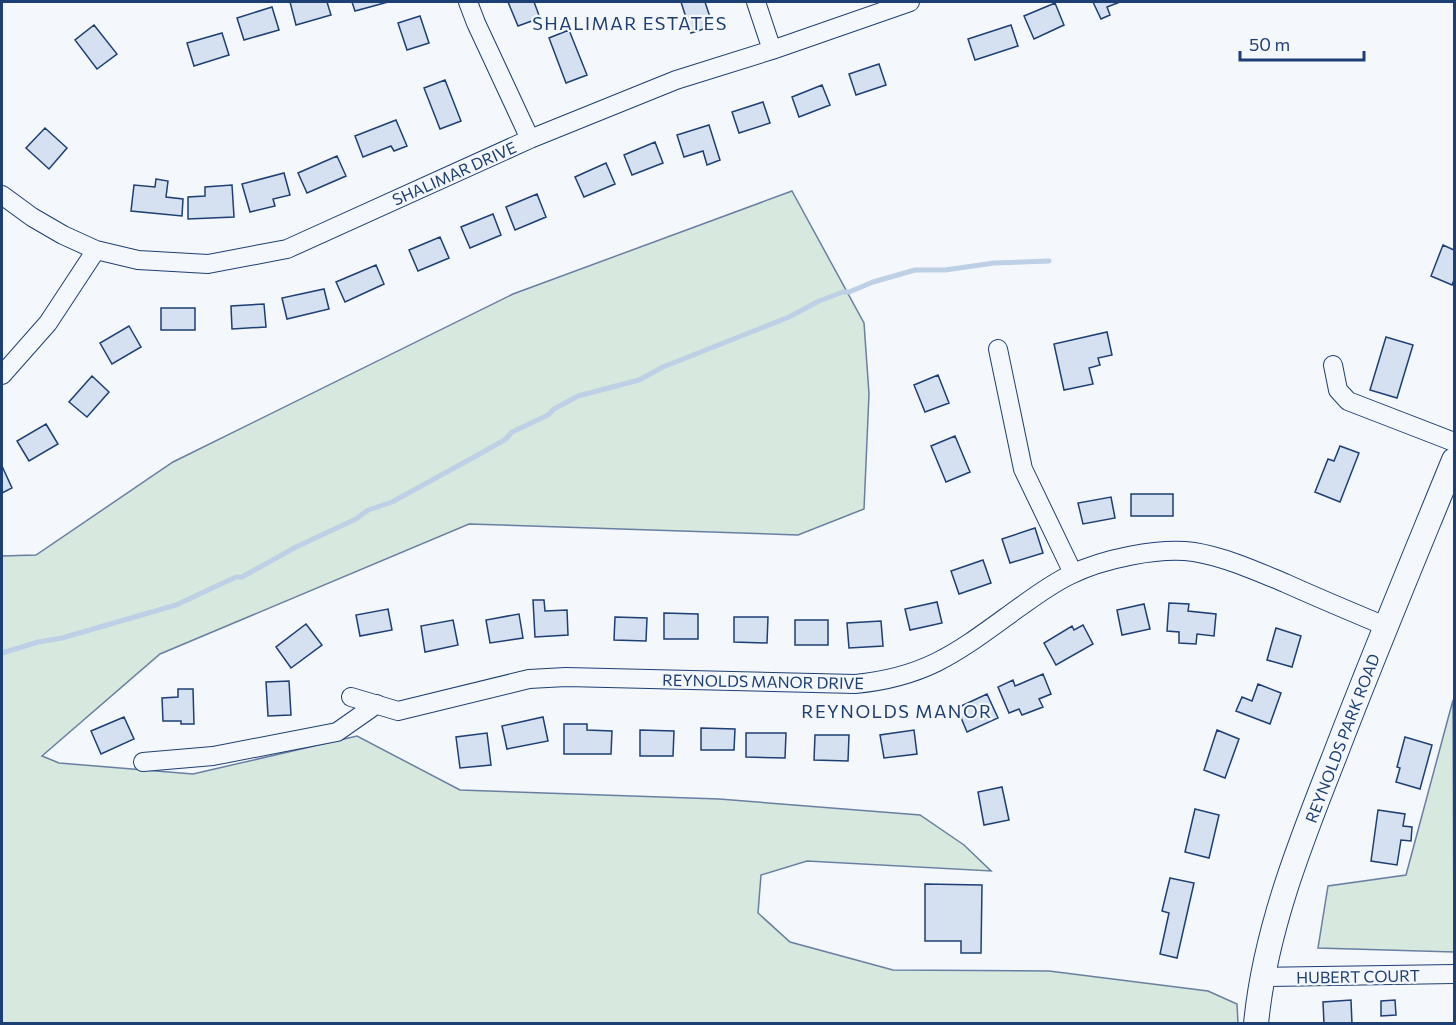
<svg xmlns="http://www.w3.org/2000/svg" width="1456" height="1025" font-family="Commissioner,sans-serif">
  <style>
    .green { fill: #d7e8df; stroke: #687fa3; stroke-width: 1.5 }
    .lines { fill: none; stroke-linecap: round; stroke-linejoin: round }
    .stream { stroke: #bed0e5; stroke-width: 5 }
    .building { fill: #d5e0f0; stroke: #1d3f73; stroke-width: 1.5 }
    .minor-casing { stroke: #1d3f73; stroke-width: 20 }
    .major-casing { stroke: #1d3f73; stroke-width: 26 }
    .minor { stroke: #f4f7fb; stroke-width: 18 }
    .major { stroke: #f4f7fb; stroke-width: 24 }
    .labels { text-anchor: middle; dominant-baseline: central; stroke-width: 4.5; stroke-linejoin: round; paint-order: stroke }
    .street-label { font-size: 16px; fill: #1d3f73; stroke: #f4f7fb }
    .neighbourhood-label { font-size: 18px; letter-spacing: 1.5px; fill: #1d3f73; stroke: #f4f7fb }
  </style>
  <rect width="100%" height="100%" fill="#f4f7fb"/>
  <path class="green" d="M792,191l72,132 5,71 -5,115 -66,26 -329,-11 -309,130 -118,102 17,7 134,11 164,-38 103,54 259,9 201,16 44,30 27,26 -184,-10 -46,14 -3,38 32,29 103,28 156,1 159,20 29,13 1,19 -1236,1v-468l34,-1 137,-93 340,-168z
    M1453,700l1,252 -136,-4 10,-62 78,-11z"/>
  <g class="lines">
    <path class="stream" d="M2,653l36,-11 24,-4 114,-33 60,-28h6l54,-30 60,-28 12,-9 24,-8 84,-46 30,-17 6,-7 36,-17 6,-6 24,-13 61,-16 24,-13 126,-50 30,-16 24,-9h6l24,-10 42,-12h30l49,-7 55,-2"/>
  </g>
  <path class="building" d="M290,2h37l4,13 -35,10z
    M352,2h36l-33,9z
    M508,2h26l6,16 -22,8z
    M681,2h24l8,24 -22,7z
    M1093,2h27l-13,5 3,8 -9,4z
    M1055,3l9,22 -30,14 -10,-23z
    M272,7l7,23 -35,10 -7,-22z
    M420,16l9,27 -22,7 -9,-27z
    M94,25l23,29 -20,15 -22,-29z
    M1011,25l7,21 -43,14 -7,-21z
    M569,30l18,45 -21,8 -17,-45z
    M222,33l7,22 -35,11 -7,-23z
    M879,64l7,21 -30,10 -7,-21z
    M445,80l16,41 -21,8 -16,-41z
    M822,85l8,20 -31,12 -7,-20z
    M763,102l7,21 -31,10 -7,-21z
    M396,120l11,26 -13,5 -3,-5 -28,11 -8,-21z
    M709,125l11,35 -13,5 -4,-14 -19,6 -7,-22z
    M45,128l22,20 -18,21 -23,-21z
    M655,142l8,21 -31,12 -8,-20z
    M337,156l9,20 -39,17 -9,-20z
    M606,163l9,21 -31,13 -9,-20z
    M284,173l6,22 -17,4 2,7 -25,6 -8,-28z
    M156,179l12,2 -2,16 17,2 -1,17 -51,-5 3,-26 21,2z
    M232,185l2,32 -46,2v-22l17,-1v-9z
    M537,194l9,23 -31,13 -9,-23z
    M493,214l8,21 -31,13 -9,-21z
    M440,237l9,21 -31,13 -9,-21z
    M1443,245l11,5v30l-2,5 -21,-9z
    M376,265l8,19 -39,18 -9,-20z
    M324,289l5,20 -42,10 -5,-21z
    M264,304l2,23 -34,2 -1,-23z
    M161,308h34v22h-34z
    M129,326l12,21 -29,17 -12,-21z
    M1107,332l5,23 -14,3 2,7 -11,3 4,16 -29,6 -10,-46z
    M1386,337l27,8 -16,53 -27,-8z
    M938,375l11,28 -24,9 -11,-27z
    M92,376l17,16 -22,25 -18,-15z
    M46,424l12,20 -29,17 -12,-20z
    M955,436l15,36 -24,10 -15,-36z
    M1340,446l19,7 -19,49 -25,-10 13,-33 6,2z
    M2,466l10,22 -10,5z
    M1131,494h42v22h-42z
    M1111,497l4,21 -32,6 -5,-21z
    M1035,528l8,25 -33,10 -8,-24z
    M983,560l8,23 -32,11 -8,-23z
    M533,600h11l1,11 22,-1 1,25 -33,2z
    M937,602l5,21 -32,7 -5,-21z
    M1169,603l20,1 -1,7 28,3 -2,22 -17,-2 -1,10 -17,-1v-11l-12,-1z
    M1144,604l6,25 -28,6 -5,-25z
    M388,609l4,21 -32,6 -4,-21z
    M664,613l34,1v25h-34z
    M519,614l4,24 -33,5 -4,-23z
    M615,617l32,1 -1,23 -32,-1z
    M734,617h34l-1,26 -33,-1z
    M453,620l5,25 -33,7 -4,-26z
    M795,620h33v25h-33z
    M881,621l2,25 -34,2 -2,-25z
    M306,624l16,21 -31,23 -15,-21z
    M1083,625l10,19 -37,21 -12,-22 28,-17 2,4z
    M1276,628l25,8 -9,31 -25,-7z
    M1043,674l8,20 -12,5 4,8 -21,8 -3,-6 -10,4 -11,-26 15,-7 2,6z
    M289,681l2,34 -23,1 -2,-34z
    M1258,684l23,9 -11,31 -34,-13 6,-14 10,4z
    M178,689h15l1,35h-13v-3h-18l-1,-23 16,-1z
    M987,694l11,24 -31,14 -10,-24z
    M124,717l10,22 -33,15 -10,-23z
    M543,717l5,24 -41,8 -5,-23z
    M564,724h23v6l25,1 -1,23h-47z
    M701,728l34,1 -1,21h-33z
    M640,730l34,1 -1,25h-33z
    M914,730l3,24 -33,4 -4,-23z
    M1217,730l22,9 -14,39 -21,-8z
    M487,733l4,32 -31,3 -4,-31z
    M746,733h40l-1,25 -39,-1z
    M815,735h34l-1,26 -34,-1z
    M1405,737l27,8 -12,44 -24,-7 4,-14 -3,-1z
    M1002,787l7,33 -25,5 -6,-33z
    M1195,809l24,6 -10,43 -24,-6z
    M1378,810l27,4 -2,12 9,1 -1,14 -10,-1 -4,25 -26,-4z
    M1170,878l24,5 -17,75 -17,-4 9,-41 -7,-2z
    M925,884l57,1 -1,68h-20v-12h-36z
    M1351,1000l1,24h-28l-1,-22z
    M1395,1000l1,15 -15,1v-15z"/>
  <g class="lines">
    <defs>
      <path id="minor" d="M468,2l8,21 54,116
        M756,2l16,48
        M2,195l30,22 31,18 33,15 42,10 70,4 79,-15 243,-110 146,-59 96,-30 138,-48
        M998,349l25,120 50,104
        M1333,365l5,25 10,11 106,41
        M2,375l46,-52 48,-73
        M351,697l47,14 131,-32 37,-2 289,7c73,-7 104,-33 162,-75 17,-12 34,-25 53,-34 32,-16 89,-28 124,-23 31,5 62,19 91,31 33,15 67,29 100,43
        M143,762l70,-6 124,-24 40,-28
        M1262,977l192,-3"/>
      <path id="major" d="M1256,1024c9,-94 45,-183 79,-269 38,-99 79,-197 119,-295"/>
    </defs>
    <use href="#minor" class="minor-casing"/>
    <use href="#major" class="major-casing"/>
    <use href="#minor" class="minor"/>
    <use href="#major" class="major"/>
  </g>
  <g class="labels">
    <g class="street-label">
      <text transform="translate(454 173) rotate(-24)">SHALIMAR DRIVE</text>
      <text transform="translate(763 681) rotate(1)">REYNOLDS MANOR DRIVE</text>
      <text transform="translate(1342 738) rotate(-69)">REYNOLDS PARK ROAD</text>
      <text transform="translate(1358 976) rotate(-1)">HUBERT COURT</text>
    </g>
    <g class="neighbourhood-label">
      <text x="630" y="23">SHALIMAR ESTATES</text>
      <text x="897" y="711">REYNOLDS MANOR</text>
    </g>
  </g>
  <rect width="1456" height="1025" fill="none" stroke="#1d3f73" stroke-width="6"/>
  <path d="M1240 51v9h124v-9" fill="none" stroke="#1d3f73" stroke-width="3"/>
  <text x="1249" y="51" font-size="18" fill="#1d3f73" stroke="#f4f7fb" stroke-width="4.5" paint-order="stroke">50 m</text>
</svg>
